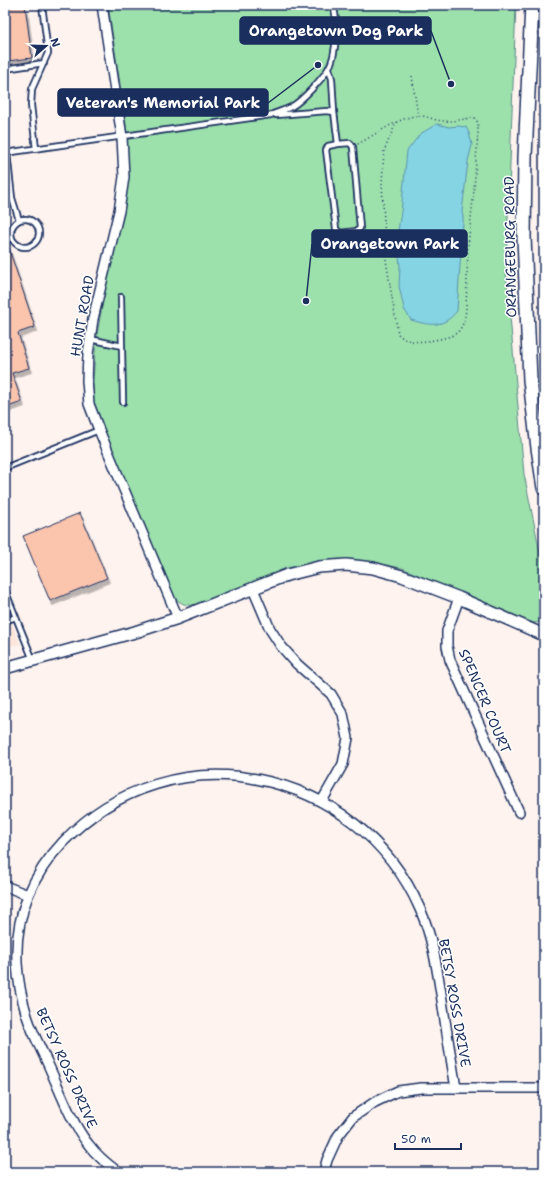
<svg xmlns="http://www.w3.org/2000/svg" width="549" height="1177" font-family="'Shantell Sans',sans-serif">
  <style>
    .built { fill: #fde5db }
    .green { fill: #9ce0ac; stroke: #5c8885 }
    .water { fill: #85d4e3; stroke: #5b92ae }
    .building { fill: #fac4ad; stroke: #1b2f5e; filter: url(#shadow) }
    .lines { fill: none; stroke-linecap: round; stroke-linejoin: round }
    .service-casing { stroke: #1b2f5e; stroke-width: 8 }
    .minor-casing { stroke: #1b2f5e; stroke-width: 12 }
    .tertiary-casing { stroke: #1b2f5e; stroke-width: 14 }
    .secondary-casing { stroke: #1b2f5e; stroke-width: 16 }
    .path { stroke: #1b2f5e; stroke-width: 1.5; stroke-dasharray: 1 3; stroke-linecap: butt }
    .service { stroke: #fff; stroke-width: 4.5 }
    .minor { stroke: #fff; stroke-width: 9 }
    .tertiary { stroke: #fff; stroke-width: 11 }
    .secondary { stroke: #fff; stroke-width: 13 }
    .labels { text-anchor: middle; dominant-baseline: central; stroke-width: 3; stroke-linejoin: round; paint-order: stroke }
    .street-label { font-size: 14px; fill: #1b2f5e; stroke: #fff }
    .leader { fill: none; stroke: #1b2f5e; stroke-width: 1.5 }
    .callout-dot { fill: #1b2f5e; stroke: #fff; stroke-width: 1.5 }
    .callout { fill: #1b2f5e; stroke: #1b2f5e; stroke-width: 1.5 }
    .callout-label { font-size: 15px; text-anchor: middle; font-weight: bold; fill: #fff }
  </style>
  <defs>
    <filter id="shadow"><feDropShadow dx="2.5" dy="4.5" stdDeviation="0" flood-color="#0004"/></filter>
  </defs>
  <rect width="100%" height="100%" fill="#fef3ef"/>
  <filter id="ink" filterUnits="userSpaceOnUse"><feTurbulence type="fractalNoise" baseFrequency=".025" numOctaves="2"/><feDisplacementMap in="SourceGraphic" scale="8" xChannelSelector="R" yChannelSelector="G"/><feConvolveMatrix kernelMatrix="1 2 1 2 8 2 1 2 1" color-interpolation-filters="sRGB"/></filter>
  <g filter="url(#ink)">
    <path class="built" d="M5,606l15,38 -15,3z"/>
    <path class="green" d="M108,5h408l-10,266 18,203 20,98v49l-9,2 -12,-3 -121,-52 -35,-6 -44,-1 -38,9 -85,35c-15,1 -17,0 -28,-9l-78,-190 -1,-24 2,-30 3,-23 10,-56 18,-78 1,-24 -1,-47z"/>
    <path class="water" d="M437,124l12,3 9,-1 8,1 3,6 3,12 -4,16 -6,51c3,11 -1,17 0,28h4v4l-5,6 -4,61c-14,17 -26,15 -46,9l-7,-11 -5,-23 1,-20 -3,-29 4,-25 6,-61 13,-17z"/>
    <path class="building" d="M5,5h20l7,53 -24,3 -2,-10h-1z
      M5,237l30,90 -17,6 11,35 -17,5 10,29 -17,6z
      M80,513l27,65 -57,23 -27,-65z"/>
    <g class="lines">
      <defs>
        <path id="service" d="M329,68l3,11 2,33 4,32 12,-1 3,4 7,81 -3,3 -17,2 -4,-4 -10,-79 2,-4 10,-2
          M5,69l39,-6
          M276,115l51,-4 7,1
          M36,149l-5,-44 1,-16 16,-36 -6,-48
          M5,153l266,-38c6,-3 14,-5 20,-8 11,-6 31,-28 37,-38 9,-13 10,-49 5,-64
          M7,153l5,45 7,22
          M11 233a14 14 0 1 1 28 0a14 14 0 1 1-28 0Z
          M121,297l2,105
          M90,339l32,7
          M5,468l94,-38
          M5,590l28,70
          M5,621l11,-4"/>
        <path id="minor" d="M102,5l20,132 2,40 -5,34 -26,108 -5,35 -1,27 2,23 10,26 79,188
          M253,589l17,40 11,17 16,18 34,30 12,20 5,24 -5,26 -21,37
          M459,598l-12,33v15l3,14 69,152
          M5,886l23,9
          M118,1172c-11,-8 -21,-16 -29,-27 -18,-22 -30,-57 -42,-83 -7,-15 -15,-30 -20,-46 -5,-16 -9,-35 -10,-53 -2,-46 14,-87 46,-121 108,-114 295,-75 357,67 13,29 17,60 22,91 4,29 9,58 14,88
          M324,1172l3,-12 11,-24 15,-19 22,-15 23,-11 23,-3h123"/>
        <path id="tertiary" d="M5,668l130,-36 43,-14 109,-43 32,-8 27,-2 27,3 29,8 57,22 85,37"/>
        <path id="secondary" d="M532,5l-7,152 -1,80 6,143 8,68 6,40"/>
      </defs>
      <use href="#service" class="service-casing"/>
      <use href="#minor" class="minor-casing"/>
      <use href="#tertiary" class="tertiary-casing"/>
      <use href="#secondary" class="secondary-casing"/>
      <path class="path" d="M412,76l6,40
        M358,144c17,-9 41,-27 59,-28 9,-1 18,5 27,5 11,1 21,-3 31,-3l3,5v9l-4,58 -6,56 -2,63c-1,9 -3,20 -11,25 -8,5 -34,9 -43,7 -6,-1 -10,-3 -14,-7l-12,-74 -4,-77 2,-32 12,-28"/>
      <use href="#service" class="service"/>
      <use href="#minor" class="minor"/>
      <use href="#tertiary" class="tertiary"/>
      <use href="#secondary" class="secondary"/>
    </g>
  </g>
  <g class="labels">
    <g class="street-label">
      <text transform="translate(510 247) rotate(-91)">ORANGEBURG ROAD</text>
      <text transform="translate(82 316) rotate(-80)">HUNT ROAD</text>
      <text transform="translate(485 701) rotate(67)">SPENCER COURT</text>
      <text transform="translate(455 1003) rotate(80)">BETSY ROSS DRIVE</text>
      <text transform="translate(67 1068) rotate(66)">BETSY ROSS DRIVE</text>
    </g>
  </g>
  <path class="leader" d="M451 84L431 31M318 65L268 103M306 301L312 244"/>
  <g class="callout-dot">
    <circle cx="451" cy="84" r="4"/>
    <circle cx="318" cy="65" r="4"/>
    <circle cx="306" cy="301" r="4"/>
  </g>
  <g class="callout">
    <rect x="240" y="17" width="191" height="27" rx="4"/>
    <rect x="58" y="89" width="210" height="27" rx="4"/>
    <rect x="312" y="230" width="155" height="27" rx="4"/>
  </g>
  <g class="callout-label">
    <text x="336" y="36">Orangetown Dog Park</text>
    <text x="163" y="108">Veteran's Memorial Park</text>
    <text x="390" y="249">Orangetown Park</text>
  </g>
  <rect width="549" height="1177" fill="none" stroke="#fff" stroke-width="20"/>
  <rect x="10" y="10" width="529" height="1157" fill="none" stroke="#1b2f5e" stroke-width="1.5" filter="url(#ink)"/>
  <g transform="translate(46 46) rotate(70)" stroke="#ffffff" stroke-width="3" paint-order="stroke">
  <path d="M0-3L7 15L0 10L-7 15Z" fill="#1b2f5e"/>
  <text y="-6" font-size="11" font-weight="bold" text-anchor="middle" fill="#1b2f5e">N</text>
  </g>
  <path d="M395 1143v6h66v-6" fill="none" stroke="#1b2f5e" stroke-width="2"/>
  <text x="401" y="1143" font-size="12" fill="#1b2f5e" stroke="#ffffff" stroke-width="3" paint-order="stroke">50 m</text>
</svg>
